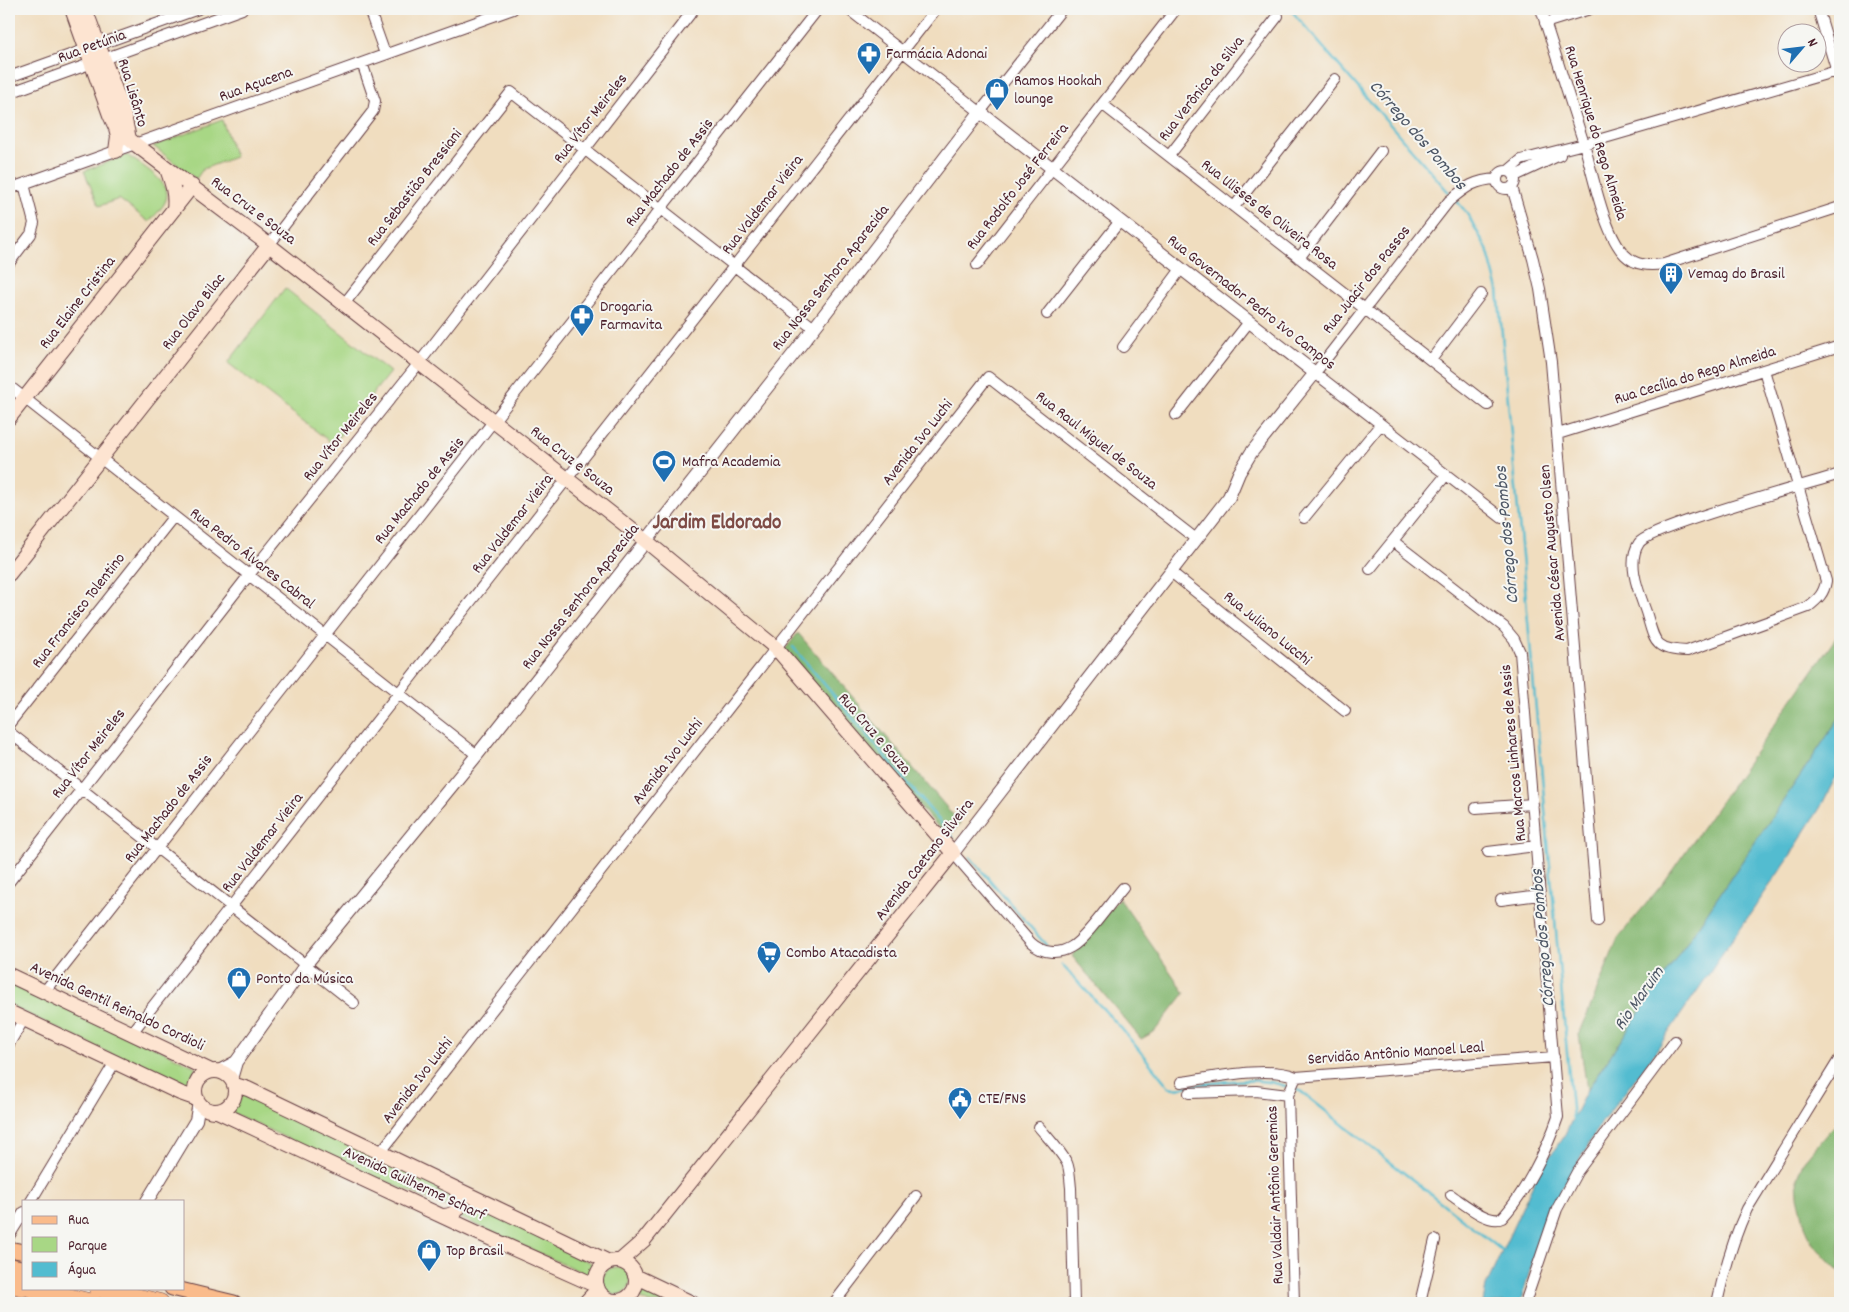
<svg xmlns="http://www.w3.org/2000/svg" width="1849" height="1312" font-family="Dekko,sans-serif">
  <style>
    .green { fill: #a8d785; stroke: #797b58 }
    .forest { fill: #86b872; stroke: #686c4e }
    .water { fill: #53bcd0; stroke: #4e6e7e }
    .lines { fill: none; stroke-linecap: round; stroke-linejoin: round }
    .stream { stroke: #53bcd0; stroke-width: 2.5 }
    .minor-casing { stroke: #633c41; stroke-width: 12 }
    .tertiary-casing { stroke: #633c41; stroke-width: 14 }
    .secondary-casing { stroke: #633c41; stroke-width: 16 }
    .primary-casing { stroke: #633c41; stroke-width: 17 }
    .motorway-casing { stroke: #633c41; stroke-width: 19 }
    .minor { stroke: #fff; stroke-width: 10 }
    .tertiary { stroke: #fff; stroke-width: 12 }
    .secondary { stroke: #fde4d1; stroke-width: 14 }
    .primary { stroke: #fabb8b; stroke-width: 15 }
    .motorway { stroke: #fabb8b; stroke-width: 18 }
    .labels { text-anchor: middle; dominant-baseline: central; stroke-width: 4; stroke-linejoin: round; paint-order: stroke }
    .street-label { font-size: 16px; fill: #4a1f2b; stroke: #f6f6f2 }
    .poi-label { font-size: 16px; fill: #4a1f2b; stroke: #f6f6f2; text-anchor: start }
    .water-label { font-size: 18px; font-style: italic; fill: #4d5665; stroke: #f6f6f2 }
    .district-label { font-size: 21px; font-weight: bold; fill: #7e4b45; stroke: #f6f6f2 }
  </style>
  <rect width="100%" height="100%" fill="#f6f6f2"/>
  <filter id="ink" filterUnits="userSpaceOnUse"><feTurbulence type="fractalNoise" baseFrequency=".02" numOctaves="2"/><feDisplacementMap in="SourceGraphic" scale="10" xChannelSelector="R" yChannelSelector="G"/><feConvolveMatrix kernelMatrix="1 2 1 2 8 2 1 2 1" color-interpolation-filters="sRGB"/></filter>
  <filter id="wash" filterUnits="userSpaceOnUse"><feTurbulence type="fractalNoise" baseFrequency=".0096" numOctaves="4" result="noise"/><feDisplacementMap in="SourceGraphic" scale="20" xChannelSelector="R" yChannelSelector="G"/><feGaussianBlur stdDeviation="1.12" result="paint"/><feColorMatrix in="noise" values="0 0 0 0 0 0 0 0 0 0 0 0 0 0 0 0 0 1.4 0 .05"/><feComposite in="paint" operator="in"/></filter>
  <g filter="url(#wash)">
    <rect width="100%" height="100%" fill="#f0ddbf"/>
    <path class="green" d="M222,120l13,37 -32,12 -7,10 -43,-33z
      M127,155c12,9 46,27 39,45 -3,8 -12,16 -17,22l-30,-23 -20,7 -15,-35z
      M285,288l105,84 -57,72 -105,-81z
      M9,978l187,89 -8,17 -67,-25 -112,-54z
      M240,1092l209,100 5,5 1,5 -6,6 -62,-26 -18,-5 -136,-64v-6z
      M469,1197l40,21 31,19 55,28 -5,11 -131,-59c8,-5 10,-11 10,-20z
      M602 1281a14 14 0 1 1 28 0a14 14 0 1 1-28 0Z
      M643,1287l36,16h-30l-12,-6z"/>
    <path class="forest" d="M1840,632v85l-253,373 -8,-55 39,-97 46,-56z
      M798,633l162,190 -12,15 -165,-186z
      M1119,898l66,95 -31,39 -13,7 -69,-83z
      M1840,1121v151l-27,-28 -8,-18 -7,-30 -1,-18 6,-16 27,-32z"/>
    <path class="water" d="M1840,717v52l-20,39 -32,51 -137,199 -49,64 -24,40 -17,28 -18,38 -23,75h-37l3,-17 51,-111 28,-41 22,-44z"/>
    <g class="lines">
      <path class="stream" d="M1290,9l161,186
        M1455,199l11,13 21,37 11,41 75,829
        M793,647l160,190
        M970,857l76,88
        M1062,965l59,63 48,59 5,1c37,-4 79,-14 114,-1
        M1294,1089l5,1 205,162"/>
    </g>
  </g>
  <g filter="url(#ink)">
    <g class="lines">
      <defs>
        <path id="minor" d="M369,9l16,45
          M848,9l132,103 82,-103
          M1541,9c14,45 29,90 43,135 9,30 20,90 41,111 11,11 25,11 39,9l176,-57
          M1818,9l22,73
          M1545,23l45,-14
          M9,77l189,-68
          M9,93l233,-84
          M1102,104l386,301
          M1169,156l109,-140
          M1497 180a9 9 0 1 1 18 0a9 9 0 1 1-18 0Z
          M1508,171l13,-11 63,-16 256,-74
          M1515,176l45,-21
          M1497,179c-23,1 -31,8 -48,22l-134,172 187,145
          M1512,187l21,72 7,30 11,73 47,559
          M9,189l504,-180
          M1234,207l101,-128
          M269,245l104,-134 2,-10 -13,-38
          M1299,258l82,-107
          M9,263l22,-29 3,-11 -10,-39
          M977,265l199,-256
          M344,304l167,-212 303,236
          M1047,314l73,-93
          M1123,347l58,-78
          M1431,360l50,-66
          M1764,370l62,211c-2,13 -8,18 -18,26l-121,44c-34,-1 -32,-10 -41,-39 -7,-20 -20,-49 -7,-69 11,-16 173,-60 201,-69
          M9,386l468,369
          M1176,415l73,-93
          M1558,434l282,-88
          M1304,518l77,-94
          M1393,541l111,86 10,12 6,13 38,465c-10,30 -34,78 -56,101 -13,7 -39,-15 -51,-23
          M1370,569l76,-94
          M1171,572l174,139
          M9,724l165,-208
          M9,732l345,271
          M1476,808l57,-4
          M1488,852l48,-6
          M953,853l78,90c11,10 27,12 40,4 14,-7 40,-45 52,-59
          M9,882l240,-307 170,-212 275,-354
          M1501,900l39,-5
          M44,992l774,-983
          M131,1034l805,-1025
          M9,1044l15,-25
          M1181,1082c29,-4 89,-17 115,-5l258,-20
          M1189,1093l67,-2 32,4 6,208
          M1288,1095l8,-18
          M1039,1127c9,11 21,23 28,36 3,7 3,17 4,25l3,115
          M380,1153l608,-776 208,162
          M31,1201l84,-139
          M9,1236l15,-24
          M834,1303l82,-107
          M1420,1303l15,-63
          M1525,1303l32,-94 20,-37 98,-131
          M1717,1303c7,-32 16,-64 30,-94l93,-151"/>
        <path id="tertiary" d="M219,1071l17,-9
          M231,1079l5,-17 70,-98 171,-209 337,-427 166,-216 335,261 -64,80 -12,20 -10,24 -276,356
          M147,1201l49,-81 3,-18"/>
        <path id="secondary" d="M72,9l38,106 6,13 19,16 134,101 377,296 130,107 177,205 -309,387 -24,21
          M85,9l38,102 6,28
          M116,151l2,-15 -2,-8
          M167,169c5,14 9,25 7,40
          M9,418l183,-232
          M9,574l260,-329
          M9,975l202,96
          M9,1012l171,81 17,6
          M195 1091a20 20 0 1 1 40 0a20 20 0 1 1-40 0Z
          M235,1085l13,4 361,173
          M217,1111l259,121 121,54
          M443,1216c16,0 23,-16 11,-28
          M596 1281a20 20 0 1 1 40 0a20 20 0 1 1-40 0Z
          M635,1276l57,27
          M585,1303l13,-14"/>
        <path id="primary" d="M9,1249l15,3
          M172,1288l62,15"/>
        <path id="motorway" d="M9,1267l15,3
          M9,1283l15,4
          M31,1288l61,15
          M98,1288l62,15"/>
      </defs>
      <use href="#minor" class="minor-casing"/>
      <use href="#tertiary" class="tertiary-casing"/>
      <use href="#secondary" class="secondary-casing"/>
      <use href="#primary" class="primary-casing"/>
      <use href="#motorway" class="motorway-casing"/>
      <use href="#minor" class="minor"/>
      <use href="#tertiary" class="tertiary"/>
      <use href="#secondary" class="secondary"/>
      <use href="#primary" class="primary"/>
      <use href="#motorway" class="motorway"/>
    </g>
  </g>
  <defs>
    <symbol id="pharmacy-pin" viewBox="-11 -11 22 30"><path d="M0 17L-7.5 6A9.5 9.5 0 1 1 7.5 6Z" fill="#1f6fb2" stroke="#f6f6f2"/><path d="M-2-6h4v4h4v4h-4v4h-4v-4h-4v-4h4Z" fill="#fff"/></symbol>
    <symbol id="shop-pin" viewBox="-11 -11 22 30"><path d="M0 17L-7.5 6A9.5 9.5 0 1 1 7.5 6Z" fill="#1f6fb2" stroke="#f6f6f2"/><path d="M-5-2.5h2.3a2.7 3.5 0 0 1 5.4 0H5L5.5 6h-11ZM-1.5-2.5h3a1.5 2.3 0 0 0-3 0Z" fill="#fff"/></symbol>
    <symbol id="building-pin" viewBox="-11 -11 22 30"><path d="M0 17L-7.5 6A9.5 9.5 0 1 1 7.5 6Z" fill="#1f6fb2" stroke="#f6f6f2"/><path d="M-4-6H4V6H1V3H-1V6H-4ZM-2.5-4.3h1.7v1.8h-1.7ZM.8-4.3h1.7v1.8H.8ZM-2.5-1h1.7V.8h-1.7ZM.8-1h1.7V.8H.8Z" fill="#fff"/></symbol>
    <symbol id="stadium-pin" viewBox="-11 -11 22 30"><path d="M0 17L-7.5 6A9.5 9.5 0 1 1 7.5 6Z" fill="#1f6fb2" stroke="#f6f6f2"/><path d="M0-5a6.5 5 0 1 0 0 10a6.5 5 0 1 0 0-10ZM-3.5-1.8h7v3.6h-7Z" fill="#fff"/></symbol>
    <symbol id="supermarket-pin" viewBox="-11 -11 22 30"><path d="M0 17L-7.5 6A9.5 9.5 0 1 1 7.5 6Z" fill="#1f6fb2" stroke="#f6f6f2"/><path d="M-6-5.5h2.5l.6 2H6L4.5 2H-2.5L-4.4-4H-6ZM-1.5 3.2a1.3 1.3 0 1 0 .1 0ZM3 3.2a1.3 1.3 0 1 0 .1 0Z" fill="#fff"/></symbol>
    <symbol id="civic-pin" viewBox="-11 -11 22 30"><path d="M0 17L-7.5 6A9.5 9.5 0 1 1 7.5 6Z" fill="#1f6fb2" stroke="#f6f6f2"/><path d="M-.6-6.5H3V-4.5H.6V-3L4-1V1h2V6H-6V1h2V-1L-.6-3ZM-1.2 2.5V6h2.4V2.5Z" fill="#fff"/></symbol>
  </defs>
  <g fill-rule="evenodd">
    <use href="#pharmacy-pin" x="855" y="40" width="28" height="38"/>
    <use href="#shop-pin" x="983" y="76" width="28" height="38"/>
    <use href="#building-pin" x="1657" y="260" width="28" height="38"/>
    <use href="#pharmacy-pin" x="568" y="302" width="28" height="38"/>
    <use href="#stadium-pin" x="650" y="448" width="28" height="38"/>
    <use href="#supermarket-pin" x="755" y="939" width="28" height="38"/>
    <use href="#shop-pin" x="225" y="965" width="28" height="38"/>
    <use href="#civic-pin" x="946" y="1085" width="28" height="38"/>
    <use href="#shop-pin" x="415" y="1237" width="28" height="38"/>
  </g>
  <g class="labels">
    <g class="street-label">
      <text transform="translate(92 47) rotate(-20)">Rua Petúnia</text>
      <text transform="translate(256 85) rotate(-20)">Rua Açucena</text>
      <text transform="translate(1202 89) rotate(-52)">Rua Verônica da Silva</text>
      <text transform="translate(132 93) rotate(73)">Rua Lisânto</text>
      <text transform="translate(591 119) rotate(-52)">Rua Vítor Meireles</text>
      <text transform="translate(1595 133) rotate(73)">Rua Henrique do Rego Almeida</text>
      <text transform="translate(670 173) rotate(-52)">Rua Machado de Assis</text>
      <text transform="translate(1018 187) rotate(-52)">Rua Rodolfo José Ferreira</text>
      <text transform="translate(415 188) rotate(-52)">Rua Sebastião Bressiani</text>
      <text transform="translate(763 205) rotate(-52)">Rua Valdemar Vieira</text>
      <text transform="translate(253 211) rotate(37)">Rua Cruz e Souza</text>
      <text transform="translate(1269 215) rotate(38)">Rua Ulisses de Oliveira Rosa</text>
      <text transform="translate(831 278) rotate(-52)">Rua Nossa Senhora Aparecida</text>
      <text transform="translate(1367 280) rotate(-52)">Rua Juacir dos Passos</text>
      <text transform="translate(78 303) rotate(-52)">Rua Elaine Cristina</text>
      <text transform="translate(1251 303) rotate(38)">Rua Governador Pedro Ivo Campos</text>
      <text transform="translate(194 312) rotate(-52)">Rua Olavo Bilac</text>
      <text transform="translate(1695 376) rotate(-17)">Rua Cecília do Rego Almeida</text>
      <text transform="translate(341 437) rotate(-51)">Rua Vítor Meireles</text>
      <text transform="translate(1096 441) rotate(38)">Rua Raul Miguel de Souza</text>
      <text transform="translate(918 443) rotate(-52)">Avenida Ivo Luchi</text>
      <text transform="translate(572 461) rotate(38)">Rua Cruz e Souza</text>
      <text transform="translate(420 491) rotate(-51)">Rua Machado de Assis</text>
      <text transform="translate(513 524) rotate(-52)">Rua Valdemar Vieira</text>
      <text transform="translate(1553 553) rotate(-95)">Avenida César Augusto Olsen</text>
      <text transform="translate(252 559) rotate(38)">Rua Pedro Álvares Cabral</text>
      <text transform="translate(581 597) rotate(-52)">Rua Nossa Senhora Aparecida</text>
      <text transform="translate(79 611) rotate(-52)">Rua Francisco Tolentino</text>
      <text transform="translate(1267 629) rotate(39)">Rua Juliano Lucchi</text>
      <text transform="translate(874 734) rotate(49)">Rua Cruz e Souza</text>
      <text transform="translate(1514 753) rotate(-95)">Rua Marcos Linhares de Assis</text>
      <text transform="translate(89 754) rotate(-52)">Rua Vítor Meireles</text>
      <text transform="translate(668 762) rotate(-52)">Avenida Ivo Luchi</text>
      <text transform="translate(169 809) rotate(-52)">Rua Machado de Assis</text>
      <text transform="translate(263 843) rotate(-52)">Rua Valdemar Vieira</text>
      <text transform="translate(925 860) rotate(-52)">Avenida Caetano Silveira</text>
      <text transform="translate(117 1007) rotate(25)">Avenida Gentil Reinaldo Cordioli</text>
      <text transform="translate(1396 1054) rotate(-4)">Servidão Antônio Manoel Leal</text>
      <text transform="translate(418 1081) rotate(-52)">Avenida Ivo Luchi</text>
      <text transform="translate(414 1184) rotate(25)">Avenida Guilherme Scharf</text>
      <text transform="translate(1276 1195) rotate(-92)">Rua Valdair Antônio Geremias</text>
    </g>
    <g class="poi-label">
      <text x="886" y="54">Farmácia Adonai</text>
      <text x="1014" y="81">Ramos Hookah<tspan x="1014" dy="18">lounge</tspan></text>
      <text x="1688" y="274">Vemag do Brasil</text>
      <text x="600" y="307">Drogaria<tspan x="600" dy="18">Farmavita</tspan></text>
      <text x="682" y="462">Mafra Academia</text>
      <text x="786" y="953">Combo Atacadista</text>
      <text x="256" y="979">Ponto da Música</text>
      <text x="978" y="1099">CTE/FNS</text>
      <text x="446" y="1251">Top Brasil</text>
    </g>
    <g class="water-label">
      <text transform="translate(1417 136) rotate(49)">Córrego dos Pombos</text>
      <text transform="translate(1508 535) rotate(-95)">Córrego dos Pombos</text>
      <text transform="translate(1544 938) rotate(-95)">Córrego dos Pombos</text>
      <text transform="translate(1640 999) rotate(-55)">Rio Maruim</text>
    </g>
    <g class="district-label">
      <text x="717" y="524">Jardim Eldorado</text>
    </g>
  </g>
  <rect width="1849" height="1312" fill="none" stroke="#f6f6f2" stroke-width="30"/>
  <rect x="22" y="1200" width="162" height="90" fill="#f6f6f2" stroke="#b1a0a2"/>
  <rect x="32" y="1216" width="25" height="8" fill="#fabb8b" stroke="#b1a0a2"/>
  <text x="68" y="1224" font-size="15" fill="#4a1f2b">Rua</text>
  <rect x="32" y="1237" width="25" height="15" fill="#a8d785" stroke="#b1a0a2"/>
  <text x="68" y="1250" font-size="15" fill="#4a1f2b">Parque</text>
  <rect x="32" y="1262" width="25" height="15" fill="#53bcd0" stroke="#b1a0a2"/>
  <text x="68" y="1274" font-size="15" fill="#4a1f2b">Água</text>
  <g transform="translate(1802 48) rotate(62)"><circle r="24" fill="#f6f6f2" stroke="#b1a0a2"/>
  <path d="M0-4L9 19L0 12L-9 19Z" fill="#1f6fb2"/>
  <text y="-8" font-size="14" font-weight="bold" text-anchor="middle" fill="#4a1f2b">N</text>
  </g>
</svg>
